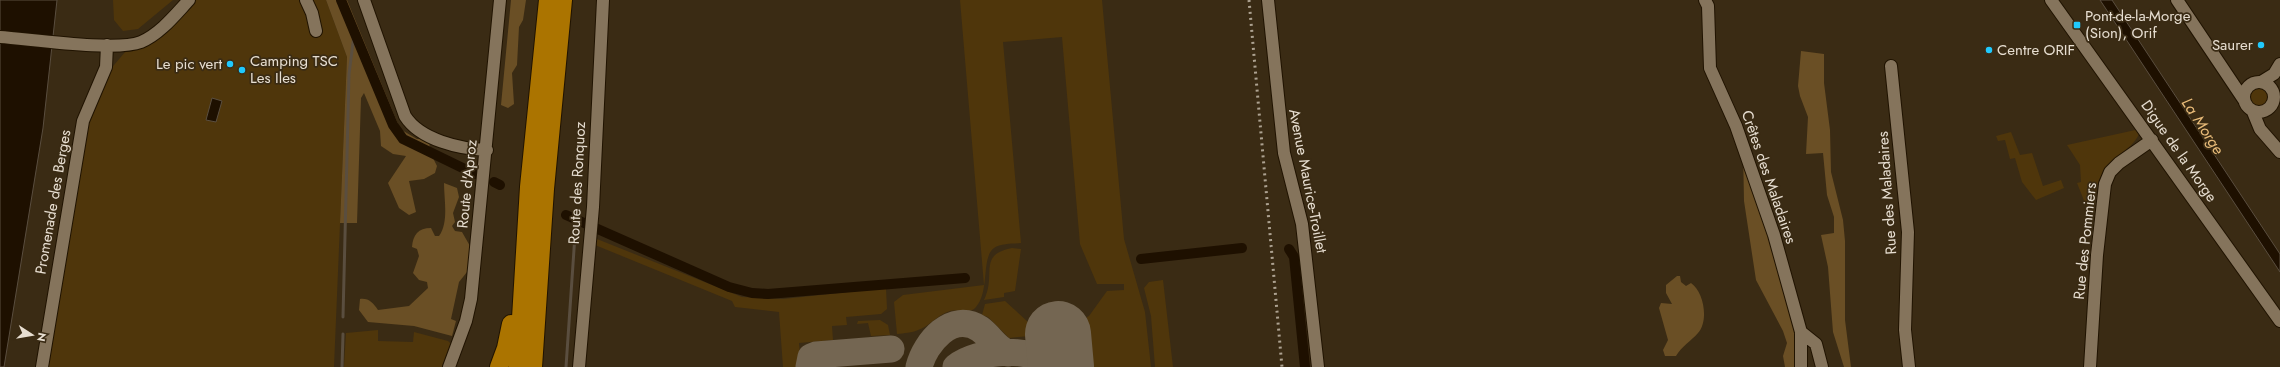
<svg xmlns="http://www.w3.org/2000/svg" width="2280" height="367" font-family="Jost,sans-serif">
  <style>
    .green { fill: #4f360b }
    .forest { fill: #6a4f25 }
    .water { fill: #1e1000; stroke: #5a4e3f }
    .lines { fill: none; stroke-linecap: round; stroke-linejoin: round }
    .stream { stroke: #5a4e3f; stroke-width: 3 }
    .canal { stroke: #1e1000; stroke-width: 10 }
    .taxiway { stroke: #746652; stroke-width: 27 }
    .runway { stroke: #746652; stroke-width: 66 }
    .minor-casing { stroke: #201300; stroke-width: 14 }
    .highway-casing { stroke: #201300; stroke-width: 20 }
    .minor { stroke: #85745c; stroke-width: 12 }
    .highway { stroke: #ab7400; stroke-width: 18 }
    .rail { stroke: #ada291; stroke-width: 3; stroke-dasharray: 2 4; stroke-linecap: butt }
    .poi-dot { fill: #20c9fd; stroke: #3a2b14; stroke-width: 1.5 }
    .labels { text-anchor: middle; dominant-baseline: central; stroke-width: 3.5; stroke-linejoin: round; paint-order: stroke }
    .poi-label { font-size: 15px; fill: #e7ded1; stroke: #3a2b14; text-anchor: start }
    .street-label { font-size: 15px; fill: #e7ded1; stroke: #3a2b14 }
    .water-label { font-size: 16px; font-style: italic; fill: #e8bb79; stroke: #3a2b14 }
  </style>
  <rect width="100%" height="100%" fill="#3a2b14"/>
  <path class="green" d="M113,0h60l-35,29 -15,2 -9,-11z
    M189,0h137l21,57 -13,310h-288l31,-197 16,-62 16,-37 22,-26z
    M960,0h142l22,239 21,73 6,55h-60l-4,-50 2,-1 18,-25 17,-1v-6h-27l-17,-40 -18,-207 -59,5 18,201c-8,1 -20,0 -27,5 -13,9 -4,43 -18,59 -5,7 -18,2 -26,4 -13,4 -20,15 -32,19 -6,3 -14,3 -21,4l-3,-32 9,-7 81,-10z
    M2250 98a9 9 0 1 1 18 0a9 9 0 1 1-18 0Z
    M2140,129c0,15 -28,29 -36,42 -8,11 -9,26 -10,39l-5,3 -12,-30 4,-1 -1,-17 -13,-20z
    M2011,132l9,23 12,-2 11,33 18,-6 3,8 -28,12 -14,-18 -7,-24 -5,1 -5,-19 -7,1 -2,-5z
    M597,239l145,58 41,2 103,-11 1,21 -6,5 -35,3 1,8 -15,1 1,14 -34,3 2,24h-18l-4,-55 -44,-5 -3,-6 -137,-56z
    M1012,248l9,1 -6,42 -11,2v4l-20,3c13,-26 -7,-45 28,-52z
    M1163,280l10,87h-18l-4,-51 -7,-28 5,-6z
    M1005,301l23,21 1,14 -20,2 -21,-21 -6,-2 3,-11z
    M880,320l8,5 2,10 -19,1 -3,-13 -11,1 1,-3z
    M378,330v11l35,1 1,-10 34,9 4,4 -10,22h-98l2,-34z"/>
  <path class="forest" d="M326,0h21l53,129 17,10h12l1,13 7,14 -2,7 -11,6 -15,2 7,31 -7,3 -10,-7 -11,-25 18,-27 -13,-2 -12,-8 -1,-15 -16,-38 -3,5 -4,125h-17l7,-166z
    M511,0h15l-3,20 -4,7 -2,38 -5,8 2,31 -6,4 -7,-3z
    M1801,51l23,3v29l6,47 1,42 12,48 2,21v79l6,47h-7l-11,-35 -5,-65 -7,-32 13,-2v-16l-7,-22 -4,-42 -17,1 2,-37 -8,-21 -2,-10z
    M1743,150l56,181v36h-14l-2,-11 4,-13 -4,-12 -27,-51 -12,-79z
    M444,183l13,5 2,9 -6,16 2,9 -3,4 3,5 7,1 8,14 1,9 -4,17 -8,10 -8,37 5,2 -4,15 -38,-10 -46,-4 -9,-12 1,-11c9,-1 13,4 18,11l31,-4 19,-18 -1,-6 -8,-2 -6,-7 6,-17 -2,-7 -5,-2c1,-12 6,-19 19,-19l4,8h4c10,-14 5,-36 5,-53z
    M1677,276h3l1,6 5,4 5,-3c13,9 18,38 7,50 -7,8 -16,13 -22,23h-11l-2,-6 5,-10 -9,-32 2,-5 11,1 -6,-11v-8z"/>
  <path class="water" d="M0,0h57l-14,128 -39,239h-4z
    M2100,0h12l168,254v18z
    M212,98l10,3 -6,21 -10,-2z"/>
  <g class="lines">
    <path class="stream" d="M343,317l6,-243 5,-39
      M342,367l1,-33
      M566,367l10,-147"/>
    <path class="canal" d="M341,0l52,125 10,14 72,35
      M494,182l6,3
      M566,215l163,72 23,6 16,1 197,-16
      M1289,249l5,8 11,110
      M1141,259l101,-11"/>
    <path class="taxiway" d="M809,367l2,-10 5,-2 75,-6
      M919,367c6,-24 33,-57 61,-38 11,8 15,19 28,24
      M956,367c21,-17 78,-22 96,0"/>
    <path class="runway" d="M1058,334l3,33"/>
    <defs>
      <path id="minor" d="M306,0l6,13 4,18
        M364,0l41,116c15,24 55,33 82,34
        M1268,0l16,153 18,71 16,143
        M1705,0l3,6 2,62 26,58 38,109 27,97v35
        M2051,0l229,321
        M2177,0l67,100
        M0,37c30,2 116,15 141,5 19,-8 34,-27 48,-42
        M1891,66l17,166 -3,98 4,37
        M2244 97a15 15 0 1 1 30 0a15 15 0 1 1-30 0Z
        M2261,82l13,-8 6,-10
        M2253,112l7,17 20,23
        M1801,332l15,12 6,23
        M42,367l41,-246 23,-54 1,-22
        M449,367l17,-46 5,-22 29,-299
        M579,367l14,-160 10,-207
        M2090,367l7,-112 8,-71 5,-12 9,-9 33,-23"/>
      <path id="highway" d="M499,367l7,-19 5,-24
        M518,367l11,-180 19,-187
        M533,367l12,-178 18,-189"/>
    </defs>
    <use href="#minor" class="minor-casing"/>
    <use href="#highway" class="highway-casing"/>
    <use href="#minor" class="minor"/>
    <use href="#highway" class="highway"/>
    <path class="rail" d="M1249,0l33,367"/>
  </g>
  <g class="poi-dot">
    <rect x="2073" y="21" width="8" height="8" rx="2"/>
    <circle cx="2261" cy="45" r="4"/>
    <circle cx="1989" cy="50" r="4"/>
    <circle cx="230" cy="64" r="4"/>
    <circle cx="242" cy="70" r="4"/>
  </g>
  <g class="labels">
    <g class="poi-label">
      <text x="2085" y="16">Pont-de-la-Morge<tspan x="2085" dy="17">(Sion), Orif</tspan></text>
      <text x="2253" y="45" text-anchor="end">Saurer</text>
      <text x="1997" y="50">Centre ORIF</text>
      <text x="250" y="61">Camping TSC<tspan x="250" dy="17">Les Iles</tspan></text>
      <text x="222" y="64" text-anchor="end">Le pic vert</text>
    </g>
    <g class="street-label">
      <text transform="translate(2179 151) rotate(55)">Digue de la Morge</text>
      <text transform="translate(1769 177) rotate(71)">Crêtes des Maladaires</text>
      <text transform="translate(1308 181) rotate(79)">Avenue Maurice-Troillet</text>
      <text transform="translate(577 183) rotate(-87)">Route des Ronquoz</text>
      <text transform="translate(467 184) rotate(-84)">Route d'Aproz</text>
      <text transform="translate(1887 193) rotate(-94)">Rue des Maladaires</text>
      <text transform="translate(53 202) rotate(-80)">Promenade des Berges</text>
      <text transform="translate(2085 241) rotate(-84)">Rue des Pommiers</text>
    </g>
    <g class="water-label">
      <text transform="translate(2203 126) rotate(57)">La Morge</text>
    </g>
  </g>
  <g transform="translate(32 335) rotate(102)" stroke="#3a2b14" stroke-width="3" paint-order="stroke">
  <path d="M0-3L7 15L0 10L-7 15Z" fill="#e7ded1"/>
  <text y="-6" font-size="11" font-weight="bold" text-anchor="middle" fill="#e7ded1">N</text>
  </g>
</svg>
